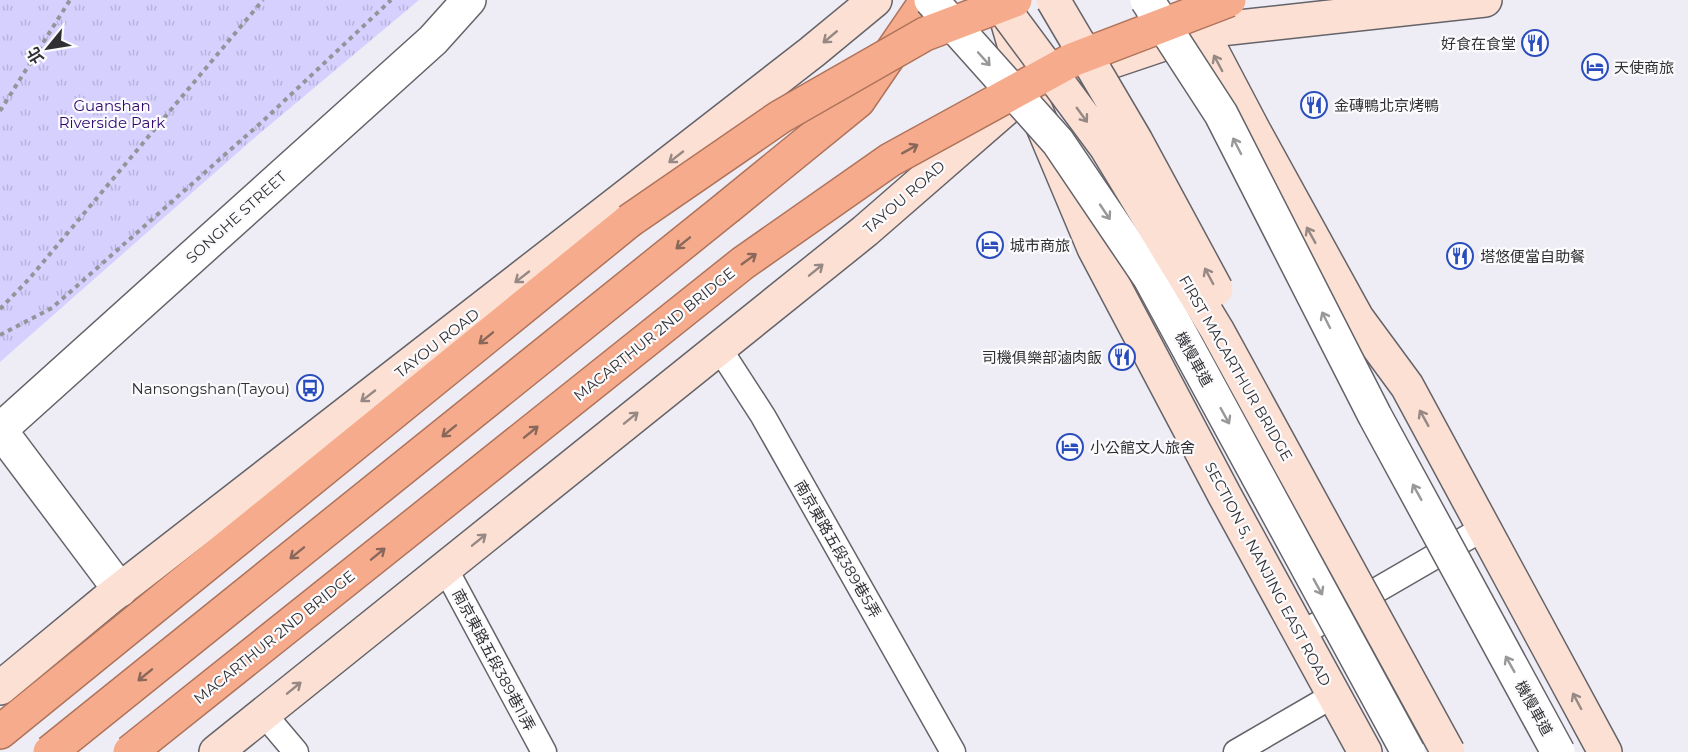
<svg xmlns="http://www.w3.org/2000/svg" width="1688" height="752" font-family="Montserrat,'Noto Sans TC',sans-serif">
  <style>
    .park { fill: url(#park-tufts) }
    .lines { fill: none; stroke-linecap: round; stroke-linejoin: round }
    .service-casing { stroke: #646369; stroke-width: 27 }
    .minor-casing { stroke: #646369; stroke-width: 36 }
    .secondary-casing { stroke: #646369; stroke-width: 36 }
    .trunk-casing { stroke: #af735b; stroke-width: 36 }
    .path { stroke: #94949a; stroke-width: 4; stroke-dasharray: 4.5 4.5; stroke-linecap: butt }
    .service { stroke: #fff; stroke-width: 24 }
    .minor { stroke: #fff; stroke-width: 33 }
    .secondary { stroke: #fce0d4; stroke-width: 33 }
    .trunk { stroke: #f6ac8c; stroke-width: 33 }
    .minor-bridge-casing { stroke: #646369; stroke-width: 36; stroke-linecap: butt }
    .secondary-bridge-casing { stroke: #646369; stroke-width: 36; stroke-linecap: butt }
    .trunk-bridge-casing { stroke: #af735b; stroke-width: 36; stroke-linecap: butt }
    .minor-bridge { stroke: #fff; stroke-width: 33 }
    .secondary-bridge { stroke: #fce0d4; stroke-width: 33 }
    .trunk-bridge { stroke: #f6ac8c; stroke-width: 33 }
    .oneway { stroke: #968884 }
    .oneway2 { stroke: #989899 }
    .oneway3 { stroke: #89685b }
    .labels { text-anchor: middle; dominant-baseline: central; stroke-width: 4.5; stroke-linejoin: round; paint-order: stroke }
    .poi-label { font-size: 15px; fill: #303033; stroke: #fbfbfe; text-anchor: start }
    .park-label { font-size: 15px; fill: #30096f; stroke: #fbfbfe }
    .street-label { font-size: 15px; fill: #303033; stroke: #fbfbfe }
  </style>
  <defs>
    <pattern id="park-tufts" width="24" height="20" patternUnits="userSpaceOnUse" patternTransform="scale(1.5)"><rect width="24" height="20" fill="#d5d0fe"/><path d="M3 7l-1-3M5 7V3M7 7l1-3M15 17l-1-3M17 17v-4M19 17l1-3" fill="none" stroke="#b7b3da"/></pattern>
  </defs>
  <rect width="100%" height="100%" fill="#eeedf5"/>
  <path class="park" d="M0,0h419l-167,140 -252,222z"/>
  <g class="lines">
    <defs>
      <path id="service" d="M719,348l44,68 190,336
        M445,568l99,184
        M1301,634l183,-106
        M263,713l33,39
        M1236,752l98,-57"/>
      <path id="minor" d="M0,430l433,-390 36,-40
        M0,430l120,160"/>
      <path id="secondary" d="M1005,13l22,76 67,159 131,248 140,256
        M1192,13l62,118 103,187 50,68 198,366
        M1101,65l101,-34 283,-31
        M0,688l109,-90 703,-546 63,-52
        M216,752l649,-521 153,-133"/>
      <path id="trunk" d="M729,206l129,-105 69,-101
        M0,732l629,-511"/>
    </defs>
    <use href="#service" class="service-casing"/>
    <use href="#minor" class="minor-casing"/>
    <use href="#secondary" class="secondary-casing"/>
    <use href="#trunk" class="trunk-casing"/>
    <path class="path" d="M0,111l70,-111
      M0,309l29,-30 234,-279
      M0,335l52,-27 212,-188 127,-120"/>
    <use href="#service" class="service"/>
    <use href="#minor" class="minor"/>
    <use href="#secondary" class="secondary"/>
    <use href="#trunk" class="trunk"/>
    <defs>
      <path id="minor-bridge" d="M931,0l127,142 92,136 258,474
        M1147,0l74,114 154,302 183,336"/>
      <path id="secondary-bridge" d="M997,0l109,147 111,183 231,422
        M1053,0l83,141 80,148"/>
      <path id="trunk-bridge" d="M629,221l151,-104 145,-83 90,-34
        M50,752l679,-546
        M130,752l613,-489 147,-103 182,-100 157,-60"/>
    </defs>
    <use href="#minor-bridge" class="minor-bridge-casing"/>
    <use href="#secondary-bridge" class="secondary-bridge-casing"/>
    <use href="#trunk-bridge" class="trunk-bridge-casing"/>
    <use href="#minor-bridge" class="minor-bridge"/>
    <use href="#secondary-bridge" class="secondary-bridge"/>
    <use href="#trunk-bridge" class="trunk-bridge"/>
  </g>
  <defs><path id="oneway-shaft" d="M-6 0H5M1.5-3L5.5 0L1.5 3" fill="none" stroke-width="1.6" stroke-linecap="round" stroke-linejoin="round" transform="scale(1.5)"/></defs>
  <g class="oneway">
    <use href="#oneway-shaft" transform="translate(830 37) rotate(140)"/>
    <use href="#oneway-shaft" transform="translate(1218 63) rotate(-118)"/>
    <use href="#oneway-shaft" transform="translate(1082 115) rotate(54)"/>
    <use href="#oneway-shaft" transform="translate(676 157) rotate(142)"/>
    <use href="#oneway-shaft" transform="translate(1311 235) rotate(-119)"/>
    <use href="#oneway-shaft" transform="translate(816 270) rotate(-39)"/>
    <use href="#oneway-shaft" transform="translate(1209 276) rotate(-118)"/>
    <use href="#oneway-shaft" transform="translate(522 277) rotate(142)"/>
    <use href="#oneway-shaft" transform="translate(368 396) rotate(142)"/>
    <use href="#oneway-shaft" transform="translate(631 418) rotate(-39)"/>
    <use href="#oneway-shaft" transform="translate(1424 418) rotate(-119)"/>
    <use href="#oneway-shaft" transform="translate(479 540) rotate(-39)"/>
    <use href="#oneway-shaft" transform="translate(294 688) rotate(-39)"/>
    <use href="#oneway-shaft" transform="translate(1577 701) rotate(-118)"/>
  </g>
  <g class="oneway2">
    <use href="#oneway-shaft" transform="translate(984 59) rotate(48)"/>
    <use href="#oneway-shaft" transform="translate(1237 146) rotate(-117)"/>
    <use href="#oneway-shaft" transform="translate(1105 212) rotate(56)"/>
    <use href="#oneway-shaft" transform="translate(1326 320) rotate(-117)"/>
    <use href="#oneway-shaft" transform="translate(1225 416) rotate(61)"/>
    <use href="#oneway-shaft" transform="translate(1417 492) rotate(-119)"/>
    <use href="#oneway-shaft" transform="translate(1318 587) rotate(61)"/>
    <use href="#oneway-shaft" transform="translate(1510 664) rotate(-119)"/>
  </g>
  <g class="oneway3">
    <use href="#oneway-shaft" transform="translate(910 149) rotate(-29)"/>
    <use href="#oneway-shaft" transform="translate(683 243) rotate(141)"/>
    <use href="#oneway-shaft" transform="translate(749 259) rotate(-36)"/>
    <use href="#oneway-shaft" transform="translate(486 338) rotate(141)"/>
    <use href="#oneway-shaft" transform="translate(449 431) rotate(141)"/>
    <use href="#oneway-shaft" transform="translate(531 432) rotate(-39)"/>
    <use href="#oneway-shaft" transform="translate(297 553) rotate(141)"/>
    <use href="#oneway-shaft" transform="translate(378 554) rotate(-39)"/>
    <use href="#oneway-shaft" transform="translate(145 675) rotate(141)"/>
  </g>
  <defs>
    <symbol id="restaurant-ring" viewBox="-11 -11 22 22"><circle r="9.5" fill="#fbfbfe" stroke="#2a4dbd" stroke-width="1.5"/><path d="M-5-6h1v4h1v-4h1v4h1v-4h1v5L-1.5 .5V6h-2V.5L-5-1ZM5-6V6H3V1.5H1.5Q1.5-4 5-6Z" fill="#2a4dbd"/></symbol>
    <symbol id="hotel-ring" viewBox="-11 -11 22 22"><circle r="9.5" fill="#fbfbfe" stroke="#2a4dbd" stroke-width="1.5"/><path d="M-6-4.5h1.5V1H6V5H4.5V3h-9V5H-6ZM-4 0a1.8 1.8 0 1 1 3.6 0ZM.5 0V-2.5h3Q6-2.5 6 0Z" fill="#2a4dbd"/></symbol>
    <symbol id="bus-ring" viewBox="-11 -11 22 22"><circle r="9.5" fill="#fbfbfe" stroke="#2a4dbd" stroke-width="1.5"/><path d="M-5-6H5V4H4V6H2V4H-2V6H-4V4H-5ZM-3.5-4V0h7V-4ZM-3.5 1.2v1.5H-2V1.2ZM2 1.2v1.5H3.5V1.2Z" fill="#2a4dbd"/></symbol>
  </defs>
  <g fill-rule="evenodd">
    <use href="#restaurant-ring" x="1520" y="28" width="30" height="30"/>
    <use href="#hotel-ring" x="1580" y="52" width="30" height="30"/>
    <use href="#restaurant-ring" x="1299" y="90" width="30" height="30"/>
    <use href="#hotel-ring" x="975" y="230" width="30" height="30"/>
    <use href="#restaurant-ring" x="1445" y="241" width="30" height="30"/>
    <use href="#restaurant-ring" x="1107" y="342" width="30" height="30"/>
    <use href="#bus-ring" x="295" y="373" width="30" height="30"/>
    <use href="#hotel-ring" x="1055" y="432" width="30" height="30"/>
  </g>
  <g class="labels">
    <g class="poi-label">
      <text x="1516" y="43" text-anchor="end">好食在食堂</text>
      <text x="1614" y="67">天使商旅</text>
      <text x="1334" y="105">金磚鴨北京烤鴨</text>
      <text x="1010" y="245">城市商旅</text>
      <text x="1480" y="256">塔悠便當自助餐</text>
      <text x="1102" y="357" text-anchor="end">司機俱樂部滷肉飯</text>
      <text x="290" y="388" text-anchor="end">Nansongshan(Tayou)</text>
      <text x="1090" y="447">小公館文人旅舍</text>
    </g>
    <g class="park-label">
      <text x="112" y="105">Guanshan<tspan x="112" dy="17">Riverside Park</tspan></text>
    </g>
    <g class="street-label">
      <text transform="translate(904 197) rotate(-41)">TAYOU ROAD</text>
      <text transform="translate(236 217) rotate(-42)">SONGHE STREET</text>
      <text transform="translate(654 334) rotate(-39)">MACARTHUR 2ND BRIDGE</text>
      <text transform="translate(437 343) rotate(-38)">TAYOU ROAD</text>
      <text transform="translate(1194 359) rotate(61)">機慢車道</text>
      <text transform="translate(1236 368) rotate(60)">FIRST MACARTHUR BRIDGE</text>
      <text transform="translate(838 549) rotate(60)">南京東路五段389巷5弄</text>
      <text transform="translate(1268 574) rotate(62)">SECTION 5, NANJING EAST ROAD</text>
      <text transform="translate(274 637) rotate(-39)">MACARTHUR 2ND BRIDGE</text>
      <text transform="translate(494 660) rotate(62)">南京東路五段389巷11弄</text>
      <text transform="translate(1534 708) rotate(61)">機慢車道</text>
    </g>
  </g>
  <g transform="translate(48 48) rotate(240)" stroke="#fbfbfe" stroke-width="4.5" paint-order="stroke">
  <path d="M0-4.5L10 22L0 15L-10 22Z" fill="#303033"/>
  <text y="-9" font-size="16" font-weight="bold" text-anchor="middle" fill="#303033">北</text>
  </g>
</svg>
